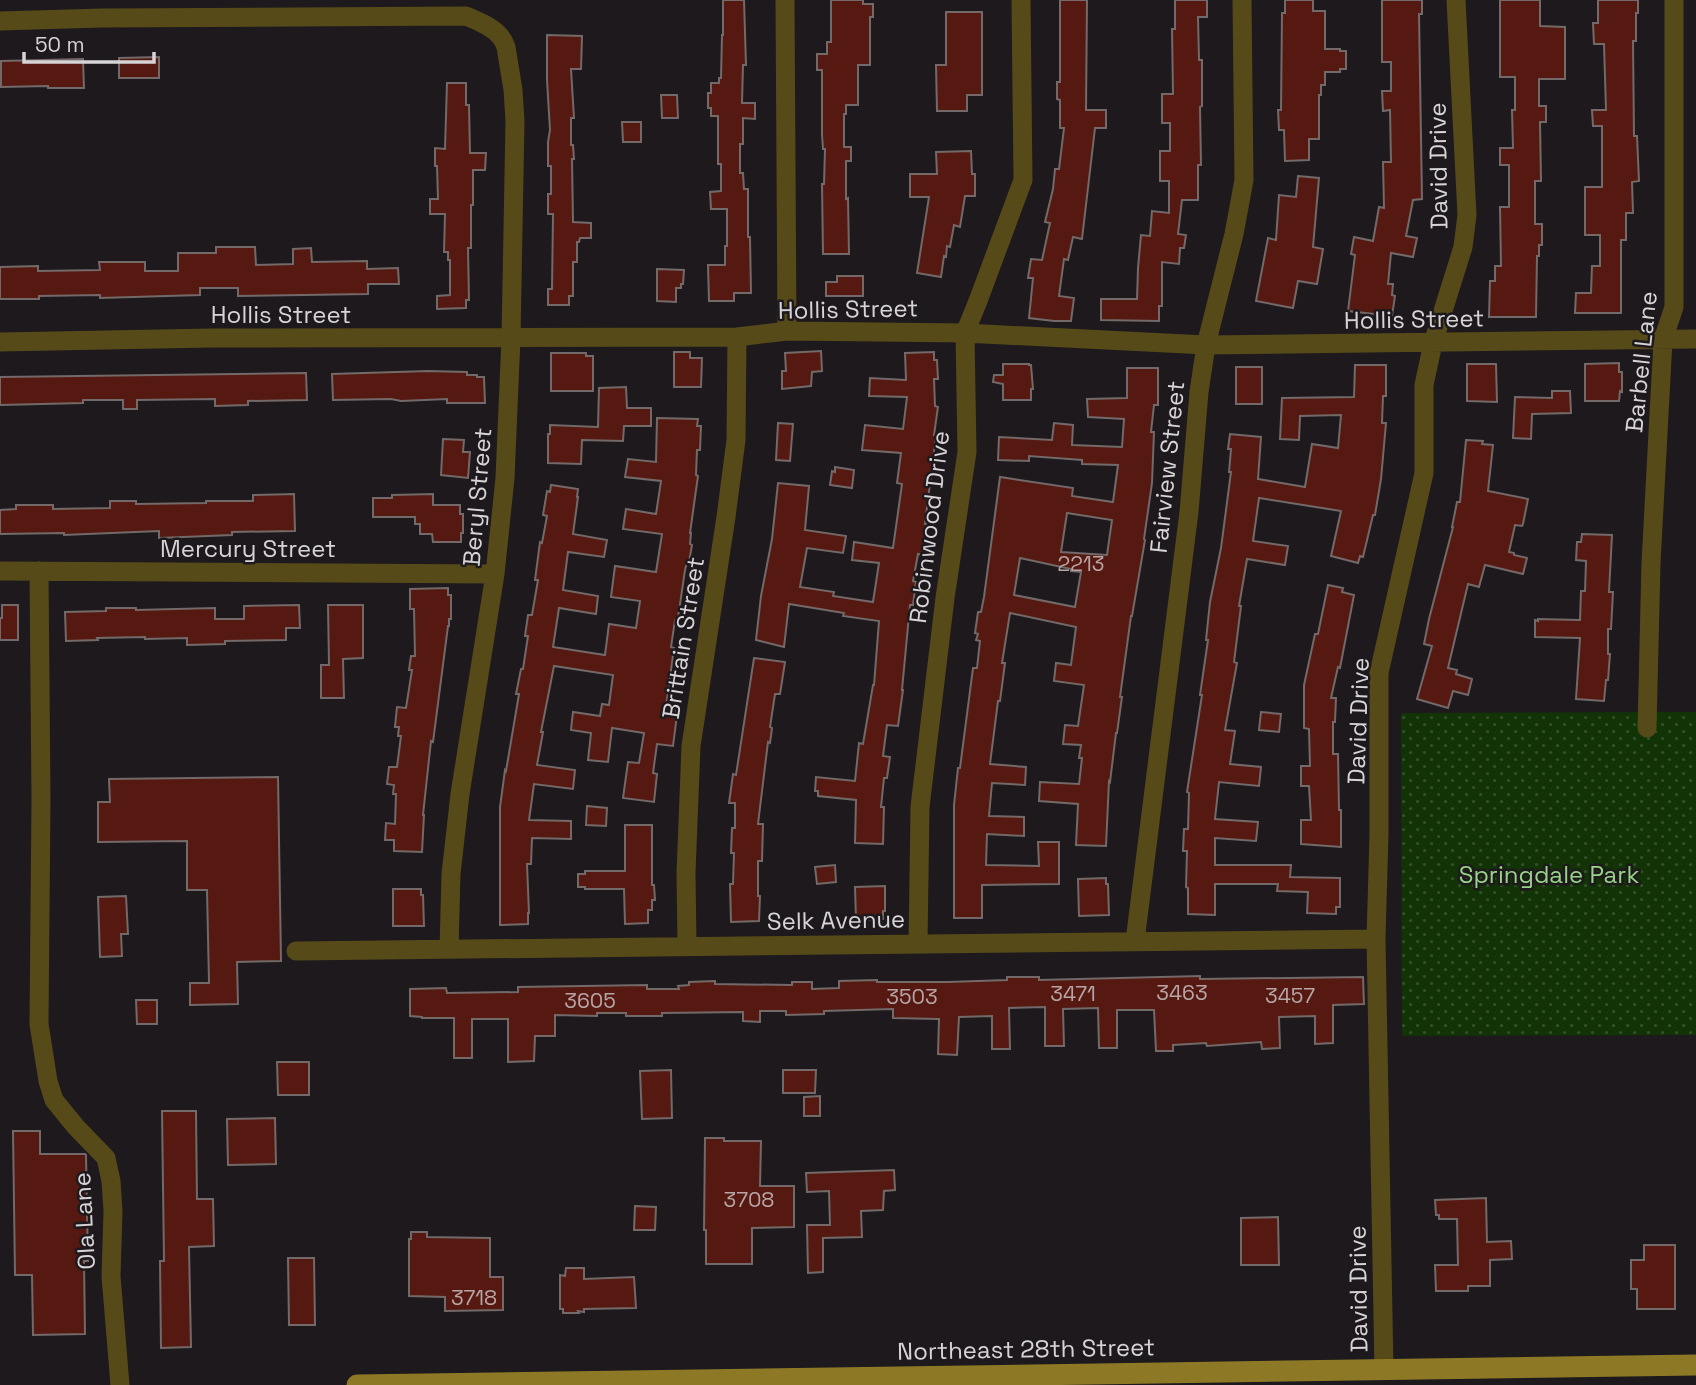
<svg xmlns="http://www.w3.org/2000/svg" width="1696" height="1385" font-family="'Space Grotesk',sans-serif">
  <style>
    .park { fill: url(#park-dots) }
    .building { fill: #561912; stroke: #726968; stroke-width: 2; fill-rule: evenodd }
    .lines { fill: none; stroke-linecap: round; stroke-linejoin: round }
    .minor { stroke: #564a19; stroke-width: 19 }
    .major { stroke: #8d7925; stroke-width: 21 }
    .labels { text-anchor: middle; dominant-baseline: central; stroke-width: 5; stroke-linejoin: round; paint-order: stroke }
    .number-label { font-size: 21px; fill: #b7a5a6 }
    .street-label { font-size: 24px; fill: #d7d4d7; stroke: #1d191d }
    .park-label { font-size: 24px; fill: #96d385; stroke: #1d191d }
  </style>
  <defs>
    <pattern id="park-dots" width="8" height="8" patternUnits="userSpaceOnUse" patternTransform="scale(1.75)"><rect width="8" height="8" fill="#113306"/><path d="M2 2h.1M6 6h.1" fill="none" stroke="#33502a" stroke-width="1.8" stroke-linecap="round"/></pattern>
  </defs>
  <rect width="100%" height="100%" fill="#1d191d"/>
  <path class="park" d="M1696,712v323l-294,1 -1,-323z"/>
  <path class="building" d="M723,0h21l2,65h-3l-1,38h13v16l-12,-1v26h-3v29h3l1,16h4v48h2l1,56h-17v8h-25l-1,-36h17v-19h2v-37h-16l-1,-17 11,-1v-27h-3v-48h-7v-8h-3v-15h3v-10h8v-5h2l1,-43h1z
    M831,0h32v4h10v13h-3v48h-12v40h-12v9h-2v33h7v14h-5v38l2,-1 1,56h-26l-1,-70h2l1,-35h-2l-1,-14v-65h-5v-16h10v-12h4z
    M1060,0h27l-1,110h20v18h-11l-13,111 -9,-2 -5,23 -4,-1 -5,37 15,2 -3,23h-17l-25,-3 4,-40h-5l3,-19 11,1 8,-37 -5,-1 8,-33 2,-20h4l5,-41h-4v-28l-3,-1v-17h3z
    M1175,0h32v17h-9l1,43h3v46l-2,1 1,58h-3v35h-16l-4,34 8,1 -2,13h-4l-1,16 -17,-2v44h-3v15l-58,-1v-21h36l1,-31 3,-33 9,1 2,-25 17,2v-32h-9v-30h10v-28h-8v-29h11l-1,-65h3z
    M1285,0h28v11h12v38h15v2h6v18h-6v3h-15v13h-4v10h-2v44h-10v21l-24,1 -1,-31h-5l-1,-20h3l1,-97h3z
    M1382,0h40v14h-3l3,185 -9,1 -7,36 11,2 -4,19 -22,-4 -3,31h5l-1,11 3,1 -3,20 -44,-5 7,-56 -4,-1 3,-17 19,4 6,-34 5,1 -1,-46h8l-1,-52 -7,1 -1,-20h9v-29h-9z
    M1500,0h40v26l25,1v52h-26v27h7v16h-6l1,59h-6v43h7v21h-3v11h-2l-1,61h-47l1,-36h5v-15h6l-1,-59h9v-42h-9v-17h13l-1,-38h3v-33h-15z
    M1598,0h40v13h-2v28h-3l1,95h3l2,45 -7,1 1,31h-7v27h-5v73h-46l1,-20h15l1,-27h8v-31h-15v-48h17v-61h-9l-1,-16h14l-2,-66h-10l-1,-21h5z
    M946,12h36v83h-15v16h-30l-1,-46h10z
    M547,35l35,1 -1,33h-10l3,49h-3v27h2l1,14h-2l1,63 18,1v15h-11l-1,4h-2v20h-4v34h-4v9h-21v-16h4l1,-75h-5v-20h3v-28h-3v-24l2,-12 -3,-50z
    M159,57v21h-40v-20z
    M83,59l1,29h-36v-2l-47,1v-26z
    M447,83h19v22h3l1,48h16l-1,17h-12v35h-2v43h-3l1,52h-3v8l-29,1v-13l13,-1v-35h-2v-8h-4l1,-38h-15v-15h8l-1,-33h-2v-18l10,1z
    M661,95h16l1,23h-16z
    M622,122h19v20h-18z
    M971,151l1,23h3v22h-10l-5,31 -6,-2 -4,22 -3,-1 -1,11 -2,-1 -3,21 -24,-4 12,-76h-19v-23h27l-1,-22z
    M1298,176l21,2 -6,69 10,2 -6,35 -19,-3 -5,27 -37,-7 12,-63 8,2 3,-45 17,2z
    M216,247h39l1,18 37,-1v-15l18,-1 1,14 55,-1v8l31,-1 1,16h-31v10l-130,2v-8h-38v7l-100,3v-3l-61,1v3h-39v-32l38,-1v5l62,-1 -1,-8h46v9h33v-18h38z
    M657,269l27,1 -1,14h-2v4h-5v14l-19,-1z
    M837,276h26v20h-37v-14h11z
    M821,351l1,20 -10,1 -1,14 -29,3v-18h4l-1,-18z
    M674,352h16v6h12l-1,29h-27z
    M934,352v8h3l1,19h-4l1,27 3,1 -4,28h2l-11,89h2l-4,31 -5,-1 -5,27 3,1 -3,23h-3l-8,85h1l-5,36 -11,-1 -4,31 7,1 -3,21h-3l-3,29h3l-1,37 -28,-1 1,-43 -38,-4v-5h-3l1,-14 39,4 4,-38 4,1 10,-59h1l5,-64 -36,-5 1,-3 -55,-9 -5,43 -28,-7 5,-44 11,-57 6,-56 31,3 -4,44 41,6 -3,17 -36,-5 -7,39 34,5 -1,4 40,6 6,-39 -27,-3 2,-18 39,6 9,-64 -5,-1 4,-30 -39,-3 3,-25 38,4 4,-32 -38,-1 1,-18 36,2 -1,-27z
    M551,353h35v3h7v35h-42z
    M1619,363v9h3v20l-2,-1 -1,10h-34v-37z
    M1003,364h26v1h2l2,24h-2v11h-28v-16l-10,-2 1,-7h9z
    M1467,364h29l1,38 -30,-1z
    M1355,365h31v31h-3l-1,27h4l-5,56 -6,36h-2l-10,42 -3,-1 -2,7 -27,-7 10,-45 -82,-13 -6,43 35,5 -3,19 -38,-6 -8,47h2l-7,56 3,1 -12,67 10,1 -5,33 31,3 -2,19 -40,-4 -4,37 43,3 -2,19 -41,-3v27h76l-1,12 50,1v29h-4v7l-29,-1 1,-21 -31,-1 1,-7h-63v31l-27,-1v-26l-2,-1 1,-36h-4l1,-22h4l1,-36 -2,-1 15,-97h-2l8,-55h-2l4,-38 11,-54 10,-76h-2l2,-23h-3l2,-15 31,3 -3,42 47,8 7,-43 26,4 3,-33 -41,1 -1,24 -19,-1 2,-41 72,-1z
    M1236,367h26v37h-26z
    M1127,368h31v37h-4l-3,27h3l-2,51 -8,56 1,1 -13,76h-1l-11,81h2l-5,36h-1l-6,49 -1,-1 -3,65 -30,-1 2,-41 -39,-3 1,-19 39,2 3,-26h-3l2,-13 -18,-1 2,-19 13,1 6,-41 -30,-4 2,-18 15,2 5,-38 -66,-14 -8,50h3l-5,38h-2l-8,63 36,3 -1,18 -33,-2 -3,33 35,1v19l-37,-2 -1,31 53,1 -1,-24h21v42l-77,1v33h-28v-113l4,-37h2l13,-100h4l3,-27 -4,-1 2,-6 -3,-1 3,-21h3l3,-15 16,-120 73,11 -1,8 41,6 5,-37 -36,-1v-4l-53,-4v5l-31,-1 1,-23 53,3 2,-17 19,2 -1,20 50,2 2,-28 -36,-2 -1,-18 40,-1zM1067,513l45,7 -5,35 -46,-3zM1020,558l51,11v2l10,1 -6,35 -61,-12z
    M428,371l39,1v3h10v2h7l1,26h-38v-4l-46,2 -10,-2 -58,1 -1,-26z
    M306,373l1,27 -59,1v4l-33,1v-7l-78,1v9h-14v-9h-40v3l-83,2v-28z
    M626,387l1,21h24v18h-27l-1,15 -41,-1 -1,24 -33,-1v-29h2v-9l48,2 1,-39z
    M1552,391h18l1,22 -39,1 -1,25 -18,-1 2,-41 37,1z
    M657,418l41,1 -1,7h4l-1,24h-3l-1,25 2,1 -8,57h1l-1,11 2,1 -3,17h-2l-2,8 -7,48 -1,2h-2l-4,27 3,1 -8,59 11,1 -2,7h2l-4,31 -16,-2 -4,29 4,1 -3,28 -31,-4 5,-36 11,1 5,-30 -32,-5 -4,34 -20,-2 3,-27 -20,-3 2,-18 27,4 2,-12 7,1 4,-30 -59,-9 -13,66h2l-6,33 38,5 -2,19 -39,-5 -5,36 42,1v18l-39,-1 -1,26h-4l2,49h-1v11l-28,1v-118l5,-37 1,1 13,-77h-3l5,-25h2l5,-33h-3l3,-21h4l6,-35h-3l5,-38 2,1 5,-27 -4,-1 4,-24 3,1 1,-7 27,4 -1,8h1l-5,37 34,6 -3,17 -36,-5 -5,38 35,6 -2,18 -37,-6 -6,39 52,8 4,-31 27,4 4,-27 -29,-4 4,-31 41,6 6,-38 -39,-5 3,-20 30,5 5,-33 -36,-4 3,-18 28,3z
    M778,423l15,1 -3,37 -14,-1z
    M443,439l21,1 -1,12h7l-2,26 -27,-3z
    M1466,440l17,1 -1,3 11,1 -5,46 40,8 -5,25 -1,2 -7,-1 -6,27 5,1v2l13,3 -4,16 -38,-9 -6,22 -11,-3 -20,84 9,2 -1,4 16,5 -4,16 -15,-4 -5,17 -31,-9 15,-53 -8,-2 5,-25 24,-92h-1l5,-25h3z
    M835,467l19,3 -2,18 -22,-3 2,-14 3,1z
    M294,494l1,37 -63,1v3l-73,3v-7l-95,4v-2l-64,1v-24l16,-1v-4h37v4l57,-1v-7h26v3l70,-1v-2h47v-6z
    M433,494v11h27v9h3v19h-2v9h-28l-1,-8h-12v-10h-5v-7h-42v-19h19v-3z
    M1582,534l30,1 -3,57h4l-2,37h-3v25h2l-2,26h-2l-2,21 -28,-2 4,-61 -45,-1v-17l3,1v-2l42,1 1,-29h4l1,-30 -10,-1 1,-18h4z
    M1328,585l15,3 -1,4 12,3 -14,73 -2,-1 -7,31h5l-1,24h-2v32h5l1,56h2v37l-40,-3v-24h10l-2,-34h-8v-20h9l-1,-37 -5,-1v-43l11,-51h3z
    M448,588v7h3v24h-2v7h-1l-15,116 -2,-1 -8,74h1l-2,37 -28,-1v-11h-9l1,-17 9,1 1,-30h-3l1,-9 -7,-1 2,-17h8l4,-31h-3l1,-9h-4l2,-20 9,1 6,-38h-3l2,-14h4l-1,-47h-4v-20z
    M2,605h16v35h-18v-22h2z
    M299,605l1,23h-14v12l-61,1v3l-38,1v-7l-42,1v-2l-48,1 1,2 -32,1 -1,-29 41,-1v-3h30v2l79,-2v11h29v-13z
    M328,605h35v53l-20,1 1,39h-23v-33h8z
    M754,658l31,4 -5,32h-5l-5,33 2,1 -2,15 -2,-1 -10,82h5l-1,37h-4v35h2l-1,25 -28,1 -1,-38h3l1,-31h-3l1,-25h3v-25h-6l4,-29 3,1z
    M1261,712l20,2 -2,18 -20,-2z
    M278,777l3,184 -44,1 1,42 -48,1v-22h19l-2,-93h-20v-49l-89,1v-40h12l-1,-23z
    M587,806l20,2 -1,18 -20,-1z
    M625,825h27v60h2l1,15h-3v10h-4v13l-23,1 -1,-35h-39v-2h-7v-13h7v-3h40z
    M835,865l1,17 -19,2 -2,-17z
    M1106,878v6h2l1,31 -30,1 -1,-37z
    M885,886v25h-2v8l-27,1 -1,-33z
    M393,889h28v6h2l1,31h-31z
    M126,896l2,38h-7l1,22 -22,1 -2,-60z
    M1200,976v3l163,-2 1,27 -31,1v38l-18,1v-28l-36,1 1,31 -18,1 -1,-7 -54,4 -1,-3 -33,2v6h-17l-2,-41h-37v38h-18l-1,-40 -35,1 1,37h-19v-39l-36,1 1,41h-18v-33l-33,1 -2,38 -19,-1 1,-35 -46,-1v-9l-69,2v3l-38,1v-4h-26v11l-17,-1v-9l-81,1v3h-36v-3h-29v3l-42,-1v21h-20l-1,25 -26,1v-43h-36v39h-18v-40h-32v-1l-12,-1v-27l36,-1 1,5 71,-1v-5l129,-2v4h32l-1,-3 11,-1v-3l26,-1v3l77,1v-3h20v7l27,-1v-7l38,-1v2h71l59,-2v-3h32v3z
    M136,1000h21v24h-20z
    M277,1062h32v33h-31z
    M671,1070l1,48 -30,1 -2,-48z
    M783,1070h33l-1,23h-32z
    M820,1096v20h-16v-19z
    M162,1111h34l1,88h16l1,47 -25,1 2,100 -30,1 -1,-87h4z
    M275,1118l1,46 -48,1 -1,-46z
    M13,1131h27v23h45l1,1 2,106h-4l1,73 -52,1 -1,-60h-17z
    M705,1138h19v3h37l-1,45h34v41l-42,1v36h-46v-34h-2z
    M894,1170l1,20 -11,1 -1,19 -22,1 1,26 -39,1v34l-15,1 -1,-48h23l-1,-34 -22,1 -1,-19z
    M1486,1198l1,44 24,-1 1,18 -22,1v26h-22v5h-32l-1,-26h23l-1,-46h-18v-4h-3l-1,-15z
    M635,1206l21,1 -1,23h-21z
    M1278,1217l1,48h-38v-47z
    M411,1232h16v5l63,1v39h13v33l-58,1v-14l-36,-1v-57h2z
    M1644,1245h31v64h-38v-20h-6v-29h13z
    M288,1258h26l1,67h-26z
    M566,1268h18v11l50,-2 2,31 -52,1v3l-6,-1 1,2h-16v-4h-3v-34l5,1z"/>
  <g class="lines">
    <path class="minor" d="M785,0l2,331
      M0,21l102,-3 364,-2c16,7 34,13 40,31l7,43 2,31 -4,217 -6,140 -10,96 -35,220 -9,80 -2,75
      M0,342l212,-4 525,-1 50,-6 178,2 241,12 490,-6
      M0,571l495,3
      M39,571l2,229 -2,224 9,57 6,19 22,27 30,31 5,23 2,30 -2,65 9,109
      M1647,728l4,-165 12,-223 11,-33v-307
      M1135,941l54,-429 10,-120 7,-47 28,-111 10,-54 -2,-180
      M918,944l2,-137 25,-209 22,-146 -2,-119 13,-32 45,-121 -2,-180
      M687,946l-1,-73 5,-127 35,-229 10,-77 1,-103
      M296,951l1080,-12
      M1384,1370l-8,-431 3,-105v-161l45,-200v-88l9,-42 30,-96 4,-32 -11,-215"/>
    <path class="major" d="M357,1385l1339,-20"/>
  </g>
  <g class="labels">
    <g class="number-label">
      <text x="1081" y="563">2213</text>
      <text x="1182" y="992">3463</text>
      <text x="1073" y="993">3471</text>
      <text x="1290" y="995">3457</text>
      <text x="912" y="996">3503</text>
      <text x="590" y="1000">3605</text>
      <text x="749" y="1199">3708</text>
      <text x="474" y="1297">3718</text>
    </g>
    <g class="street-label">
      <text transform="translate(1438 166) rotate(-91)">David Drive</text>
      <text transform="translate(848 309) rotate(-1)">Hollis Street</text>
      <text x="281" y="314">Hollis Street</text>
      <text transform="translate(1414 319) rotate(-1)">Hollis Street</text>
      <text transform="translate(1641 362) rotate(-84)">Barbell Lane</text>
      <text transform="translate(1167 467) rotate(-84)">Fairview Street</text>
      <text transform="translate(477 497) rotate(-85)">Beryl Street</text>
      <text transform="translate(929 527) rotate(-83)">Robinwood Drive</text>
      <text x="248" y="548">Mercury Street</text>
      <text transform="translate(683 638) rotate(-81)">Brittain Street</text>
      <text transform="translate(1358 721) rotate(-88)">David Drive</text>
      <text transform="translate(836 920) rotate(-1)">Selk Avenue</text>
      <text transform="translate(84 1221) rotate(-93)">Ola Lane</text>
      <text transform="translate(1358 1289) rotate(-91)">David Drive</text>
      <text transform="translate(1026 1349) rotate(-1)">Northeast 28th Street</text>
    </g>
    <g class="park-label">
      <text x="1549" y="874">Springdale Park</text>
    </g>
  </g>
  <path d="M24 52v10h130v-10" fill="none" stroke="#d7d4d7" stroke-width="3.5"/>
  <text x="35" y="52" font-size="21" fill="#d7d4d7" stroke="#1d191d" stroke-width="5" paint-order="stroke">50 m</text>
</svg>
